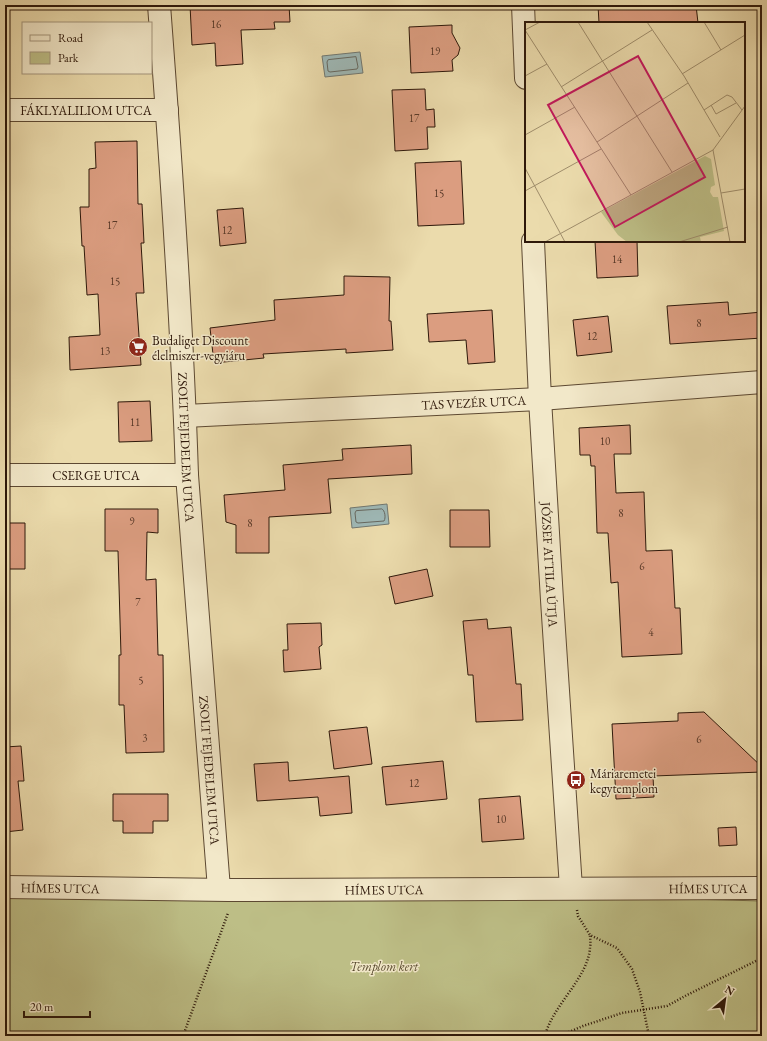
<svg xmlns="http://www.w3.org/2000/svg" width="767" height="1041" font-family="'EB Garamond',serif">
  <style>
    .green { fill: #bdbe86; stroke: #766b48 }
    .water { fill: #9eb8b6; stroke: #717871 }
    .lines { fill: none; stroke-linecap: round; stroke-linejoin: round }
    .shore { stroke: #666860; stroke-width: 1 }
    .building { fill: #db9d80; stroke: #2e180a }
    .street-casing { stroke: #5d4932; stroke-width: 24 }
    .path { stroke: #2e180a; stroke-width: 2.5; stroke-dasharray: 1 2; stroke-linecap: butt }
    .street { stroke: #f2e8c9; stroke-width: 22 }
    .labels { text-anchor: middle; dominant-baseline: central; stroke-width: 3; stroke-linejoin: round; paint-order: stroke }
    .number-label { font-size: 11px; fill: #593928 }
    .street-label { font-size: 13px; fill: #2e180a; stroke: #f2e8c9 }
    .poi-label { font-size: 13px; fill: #2e180a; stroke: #f2e8c9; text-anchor: start }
    .park-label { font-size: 13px; font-style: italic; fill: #594a2f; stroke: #f2e8c9 }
    .inset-road { fill: none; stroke: #9f8d6b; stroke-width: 1 }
    .view { fill: #c2185b; fill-opacity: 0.15; stroke: #c2185b; stroke-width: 2 }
    .inset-edge { fill: none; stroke: #2e180a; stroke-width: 2 }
  </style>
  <rect width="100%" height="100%" fill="#ebdbac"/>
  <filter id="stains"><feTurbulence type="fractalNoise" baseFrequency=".005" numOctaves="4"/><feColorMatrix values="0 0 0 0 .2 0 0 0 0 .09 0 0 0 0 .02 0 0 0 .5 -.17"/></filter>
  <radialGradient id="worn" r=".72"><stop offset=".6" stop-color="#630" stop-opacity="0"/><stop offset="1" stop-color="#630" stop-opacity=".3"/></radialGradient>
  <path class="green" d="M574,896l188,5v135h-757v-139z"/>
  <path class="water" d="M360,52l3,21 -38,4 -3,-21z
    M387,504l2,20 -37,4 -2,-20z"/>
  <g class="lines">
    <path class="shore" d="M356,57l2,10 -1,2 -27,3 -2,-1 -1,-9 1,-2z
      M382,509c3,1 4,9 2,12l-26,2 -2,-1 -1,-9 1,-2z"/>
  </g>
  <path class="building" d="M190,5h99l1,17h-16l1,7 -34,1 2,34 -27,2 -1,-23 -23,2z
    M598,5h98l2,18h-99z
    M452,25v8l8,15 -2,7 -6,5 1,11 -42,2 -2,-46z
    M425,89l1,21 8,-1 1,18h-8l1,22 -33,2 -3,-61z
    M137,141l1,63h4l2,39h-3l3,50h-8l5,72 -71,5 -1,-33 31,-2 -2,-41 -11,1 -3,-49h-2l-2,-39h9v-38l7,-1 -1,-26z
    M461,161l3,63 -46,2 -3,-63z
    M243,208l3,35 -26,3 -3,-36z
    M595,241h42l1,35 -41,2z
    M344,276l46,1 -1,44h2l2,29 -47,3v-4l-83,5 1,4 -50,5 -4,-35 65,-8 -1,-20 70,-5z
    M728,302l1,13 33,-3v26l-92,6 -3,-38z
    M492,310l3,52 -27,2 -2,-24 -37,2 -2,-28z
    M608,316l4,36 -35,4 -4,-36z
    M150,401l2,40 -33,1 -1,-40z
    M630,425l1,29h-17l2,39 28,-1 2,59 26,-1 3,58h5l2,46 -60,3 -4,-75 -7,1 -3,-50h-11l-2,-67h-4l-1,-11h-10l-1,-27z
    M411,445l1,29 -84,5 3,34 -62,4v36h-33v-28l-10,-3 -2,-27 61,-5 -2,-25 60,-5 -1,-11z
    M105,509h53v24l-11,-1 -1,48 10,-1 2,76h5l1,97 -38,1 -2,-48h-5v-50h2l-3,-104h-13z
    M450,510h39l1,37h-40z
    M5,523h20v46h-20z
    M427,569l6,27 -38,8 -6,-27z
    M487,619l1,10 23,-2 5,57h5l2,36 -47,2 -3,-47h-5l-5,-54z
    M321,623l1,22 -3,2 2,22 -37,3 -1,-22h5l-1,-26z
    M704,712l58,55v5l-109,4 1,21 -38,2 -4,-75 66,-3v-8z
    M367,727l5,37 -38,5 -5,-38z
    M21,746l3,35h-6l5,49 -18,2v-85z
    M443,761l4,38 -61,6 -4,-38z
    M288,762l1,19 60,-5 3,37 -32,3 -2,-19 -61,4 -3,-37z
    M113,794h55v27h-15v12h-30v-12h-10z
    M520,796l4,43 -42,3 -3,-43z
    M736,827l1,18 -18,1 -1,-18z"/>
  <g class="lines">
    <defs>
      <g id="street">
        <path id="s1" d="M159,5c12,157 23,314 28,470l32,414"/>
        <path d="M523,5l3,73"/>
        <path id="s2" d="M5,110h162"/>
        <path id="s3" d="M533,241l7,158 12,201 19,288"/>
        <path id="s4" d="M185,416l355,-17 222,-17"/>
        <path id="s5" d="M5,475h182"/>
        <path id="s6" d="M5,887l223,3 534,-2"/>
      </g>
    </defs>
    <use href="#street" class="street-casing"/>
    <path class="path" d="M577,910l1,6 12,19 27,13 15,21 8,23 9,44
      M183,1036l45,-123
      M545,1036c7,-30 44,-59 45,-89 1,-4 0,-8 0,-12
      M564,1036l5,-4 14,-6 39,-13 45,-7 20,-11 75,-37"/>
    <use href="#street" class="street"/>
  </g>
  <defs>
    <symbol id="supermarket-disc" viewBox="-11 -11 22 22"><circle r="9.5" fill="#8f2418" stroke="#f2e8c9"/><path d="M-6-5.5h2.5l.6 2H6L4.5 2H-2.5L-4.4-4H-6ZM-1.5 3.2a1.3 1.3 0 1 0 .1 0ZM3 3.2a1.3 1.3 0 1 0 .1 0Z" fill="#fff"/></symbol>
    <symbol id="bus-disc" viewBox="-11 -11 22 22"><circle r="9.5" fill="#8f2418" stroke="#f2e8c9"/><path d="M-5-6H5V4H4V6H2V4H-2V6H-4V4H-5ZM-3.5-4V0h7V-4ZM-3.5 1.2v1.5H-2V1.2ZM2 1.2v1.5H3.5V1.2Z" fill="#fff"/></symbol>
  </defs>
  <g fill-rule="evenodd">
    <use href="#supermarket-disc" x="127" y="336" width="22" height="22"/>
    <use href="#bus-disc" x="565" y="769" width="22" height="22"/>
  </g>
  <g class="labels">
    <g class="number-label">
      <text x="216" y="24">16</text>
      <text x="435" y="51">19</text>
      <text x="414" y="118">17</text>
      <text x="439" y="193">15</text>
      <text x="112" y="225">17</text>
      <text x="227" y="230">12</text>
      <text x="617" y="259">14</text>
      <text x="115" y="281">15</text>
      <text x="699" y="323">8</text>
      <text x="592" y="336">12</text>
      <text x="105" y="351">13</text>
      <text x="135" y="422">11</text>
      <text x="605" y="441">10</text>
      <text x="621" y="513">8</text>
      <text x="132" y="521">9</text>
      <text x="250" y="523">8</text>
      <text x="642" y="566">6</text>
      <text x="138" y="602">7</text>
      <text x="651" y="632">4</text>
      <text x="141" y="680">5</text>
      <text x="145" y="738">3</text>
      <text x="699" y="739">6</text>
      <text x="414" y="783">12</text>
      <text x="501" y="819">10</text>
    </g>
    <g class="street-label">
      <text stroke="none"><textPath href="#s2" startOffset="81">FÁKLYALILIOM UTCA</textPath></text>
      <text stroke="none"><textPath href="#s4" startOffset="289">TAS VEZÉR UTCA</textPath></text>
      <text stroke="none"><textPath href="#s1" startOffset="443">ZSOLT FEJEDELEM UTCA</textPath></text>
      <text stroke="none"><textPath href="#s5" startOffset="91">CSERGE UTCA</textPath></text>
      <text stroke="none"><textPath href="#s3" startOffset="324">JÓZSEF ATTILA ÚTJA</textPath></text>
      <text stroke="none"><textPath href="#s1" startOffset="767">ZSOLT FEJEDELEM UTCA</textPath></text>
      <text stroke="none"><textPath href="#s6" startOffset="55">HÍMES UTCA</textPath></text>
      <text stroke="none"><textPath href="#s6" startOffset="703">HÍMES UTCA</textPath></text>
      <text stroke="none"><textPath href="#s6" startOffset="379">HÍMES UTCA</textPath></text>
    </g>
    <g class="poi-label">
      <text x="152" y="340">Budaliget Discount<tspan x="152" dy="15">élelmiszer-vegyiáru</tspan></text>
      <text x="590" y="773">Máriaremetei<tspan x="590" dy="15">kegytemplom</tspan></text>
    </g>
    <g class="park-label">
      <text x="384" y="966">Templom kert</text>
    </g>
  </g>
  <g transform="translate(525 22)">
    <rect width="220" height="220" fill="#ebdbac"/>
    <path d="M180,134l6,3 4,26 -4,2 -1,5 3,5h5l6,34 -24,6 1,5h-74l-9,-7 -17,-23z" fill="#bdbe86"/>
    <path class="inset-road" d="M53,0l94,150M122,0l37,54 36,61M179,0l17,28M0,8l106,165M0,8l15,-8M157,52l63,-39M0,54l22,-12M36,65l91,-57M186,83l5,9 20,-11M179,88l23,-15 5,2 10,13M0,113l50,-28M72,120l91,-59M0,146l40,74M0,169l76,-42M196,171l24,-4M20,220l168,-92M154,220l49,-15M205,220l-17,-92 32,-44"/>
    <path class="view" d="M113,34l67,121 -90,50 -67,-122z"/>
    <rect width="220" height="220" class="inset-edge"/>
  </g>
  <rect width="767" height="1041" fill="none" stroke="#ebdbac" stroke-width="20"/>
  <rect x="6" y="6" width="755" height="1029" fill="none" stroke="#2e180a" stroke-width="2"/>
  <rect x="10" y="10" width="747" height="1021" fill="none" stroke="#2e180a"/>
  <rect x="22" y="22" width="130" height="52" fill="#f2e8c9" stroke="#a4957d"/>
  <rect x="30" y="35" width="20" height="6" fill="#f2e8c9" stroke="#a4957d"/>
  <text x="58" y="42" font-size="12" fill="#2e180a">Road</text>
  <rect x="30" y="52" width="20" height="12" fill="#bdbe86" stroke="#a4957d"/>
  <text x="58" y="62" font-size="12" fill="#2e180a">Park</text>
  <g transform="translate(725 999) rotate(29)" stroke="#f2e8c9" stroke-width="3" paint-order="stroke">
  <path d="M0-3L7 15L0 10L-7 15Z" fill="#2e180a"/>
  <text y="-6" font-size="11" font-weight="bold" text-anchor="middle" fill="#2e180a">N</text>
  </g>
  <path d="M24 1011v6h66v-6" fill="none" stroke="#2e180a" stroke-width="2"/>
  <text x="30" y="1011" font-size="12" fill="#2e180a" stroke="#f2e8c9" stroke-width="3" paint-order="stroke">20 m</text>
  <rect width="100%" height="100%" filter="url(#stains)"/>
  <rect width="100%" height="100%" fill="url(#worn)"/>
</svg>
